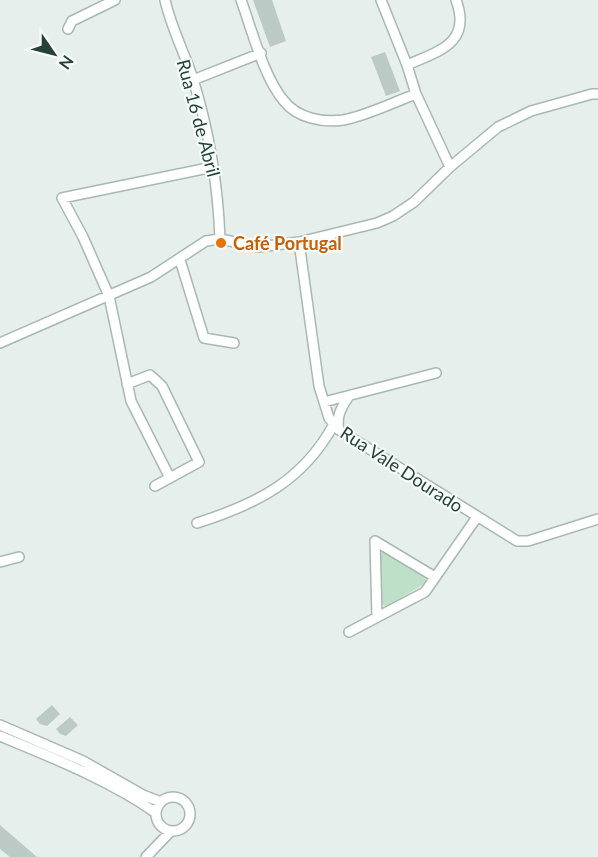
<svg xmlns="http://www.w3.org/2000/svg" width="598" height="857" font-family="Lato,sans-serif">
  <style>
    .green { fill: #bfe0c8 }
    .building { fill: #bbcac4 }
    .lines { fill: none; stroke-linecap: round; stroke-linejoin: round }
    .minor-casing { stroke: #a8b8b2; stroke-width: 12 }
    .minor { stroke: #fff; stroke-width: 9 }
    .food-dot { fill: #e8710a; stroke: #f7fbf9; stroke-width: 2 }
    .labels { text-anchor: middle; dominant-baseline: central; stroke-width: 4.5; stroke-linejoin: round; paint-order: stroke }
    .street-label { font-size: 18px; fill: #24423a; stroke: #f7fbf9 }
    .food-label { font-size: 18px; font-weight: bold; fill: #c56008; stroke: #f7fbf9; text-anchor: start }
  </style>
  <rect width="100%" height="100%" fill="#e6efeb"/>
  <path class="green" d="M383,552l43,23 1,7 -41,25 -7,-6 1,-47z"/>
  <path class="building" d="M253,0h19l14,41 -16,6z
    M385,52l15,39 -14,5 -15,-39z
    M52,705l8,9 -13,12 -7,-2 -4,-5z
    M70,717l8,8 -12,11 -6,-2 -4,-5z
    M0,825l37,32h-27l-10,-8z"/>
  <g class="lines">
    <defs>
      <path id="minor" d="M165,0c6,27 19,52 28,79 16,52 25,106 27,160
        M241,0c11,30 23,78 43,101 13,17 39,22 59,19 23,-4 51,-18 73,-26
        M381,0l26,65 9,29 34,73
        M68,29l4,-8 43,-21
        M407,65c32,-14 65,-22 49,-65
        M193,80l68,-27
        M299,242l20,144 10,32 10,12 178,111h11l70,-22
        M180,260l24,78 30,5
        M0,343l151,-66 55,-36 14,-2 39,8 40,-5 78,-19 16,-7 21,-14 36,-35 48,-40 33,-16 61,-17h6
        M127,384l23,-9 12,11 37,76 -44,24
        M324,402l112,-29
        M339,430c-3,-14 2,-22 10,-34
        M170,478l-39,-77 -22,-105 -26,-59 -21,-39 151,-31
        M197,523c60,-19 106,-42 137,-99
        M0,562l19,-5
        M377,617l-2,-76 60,36
        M349,632l76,-40 52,-75
        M0,725l83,36 60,34 18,7
        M0,736c51,21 111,45 156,77
        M156 814a17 17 0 1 1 34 0a17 17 0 1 1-34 0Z
        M146,857l25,-26"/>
    </defs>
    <use href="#minor" class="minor-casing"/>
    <use href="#minor" class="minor"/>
  </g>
  <circle class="food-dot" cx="221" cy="243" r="6"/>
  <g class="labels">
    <g class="street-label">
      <text transform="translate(199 118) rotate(75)">Rua 16 de Abril</text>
      <text transform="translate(402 469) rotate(33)">Rua Vale Dourado</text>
    </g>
    <g class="food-label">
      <text x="233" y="243">Café Portugal</text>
    </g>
  </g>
  <g transform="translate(54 54) rotate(125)" stroke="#f7fbf9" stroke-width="4.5" paint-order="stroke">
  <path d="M0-4.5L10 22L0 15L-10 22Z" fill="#24423a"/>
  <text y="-9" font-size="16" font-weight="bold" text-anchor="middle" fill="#24423a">N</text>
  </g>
</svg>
